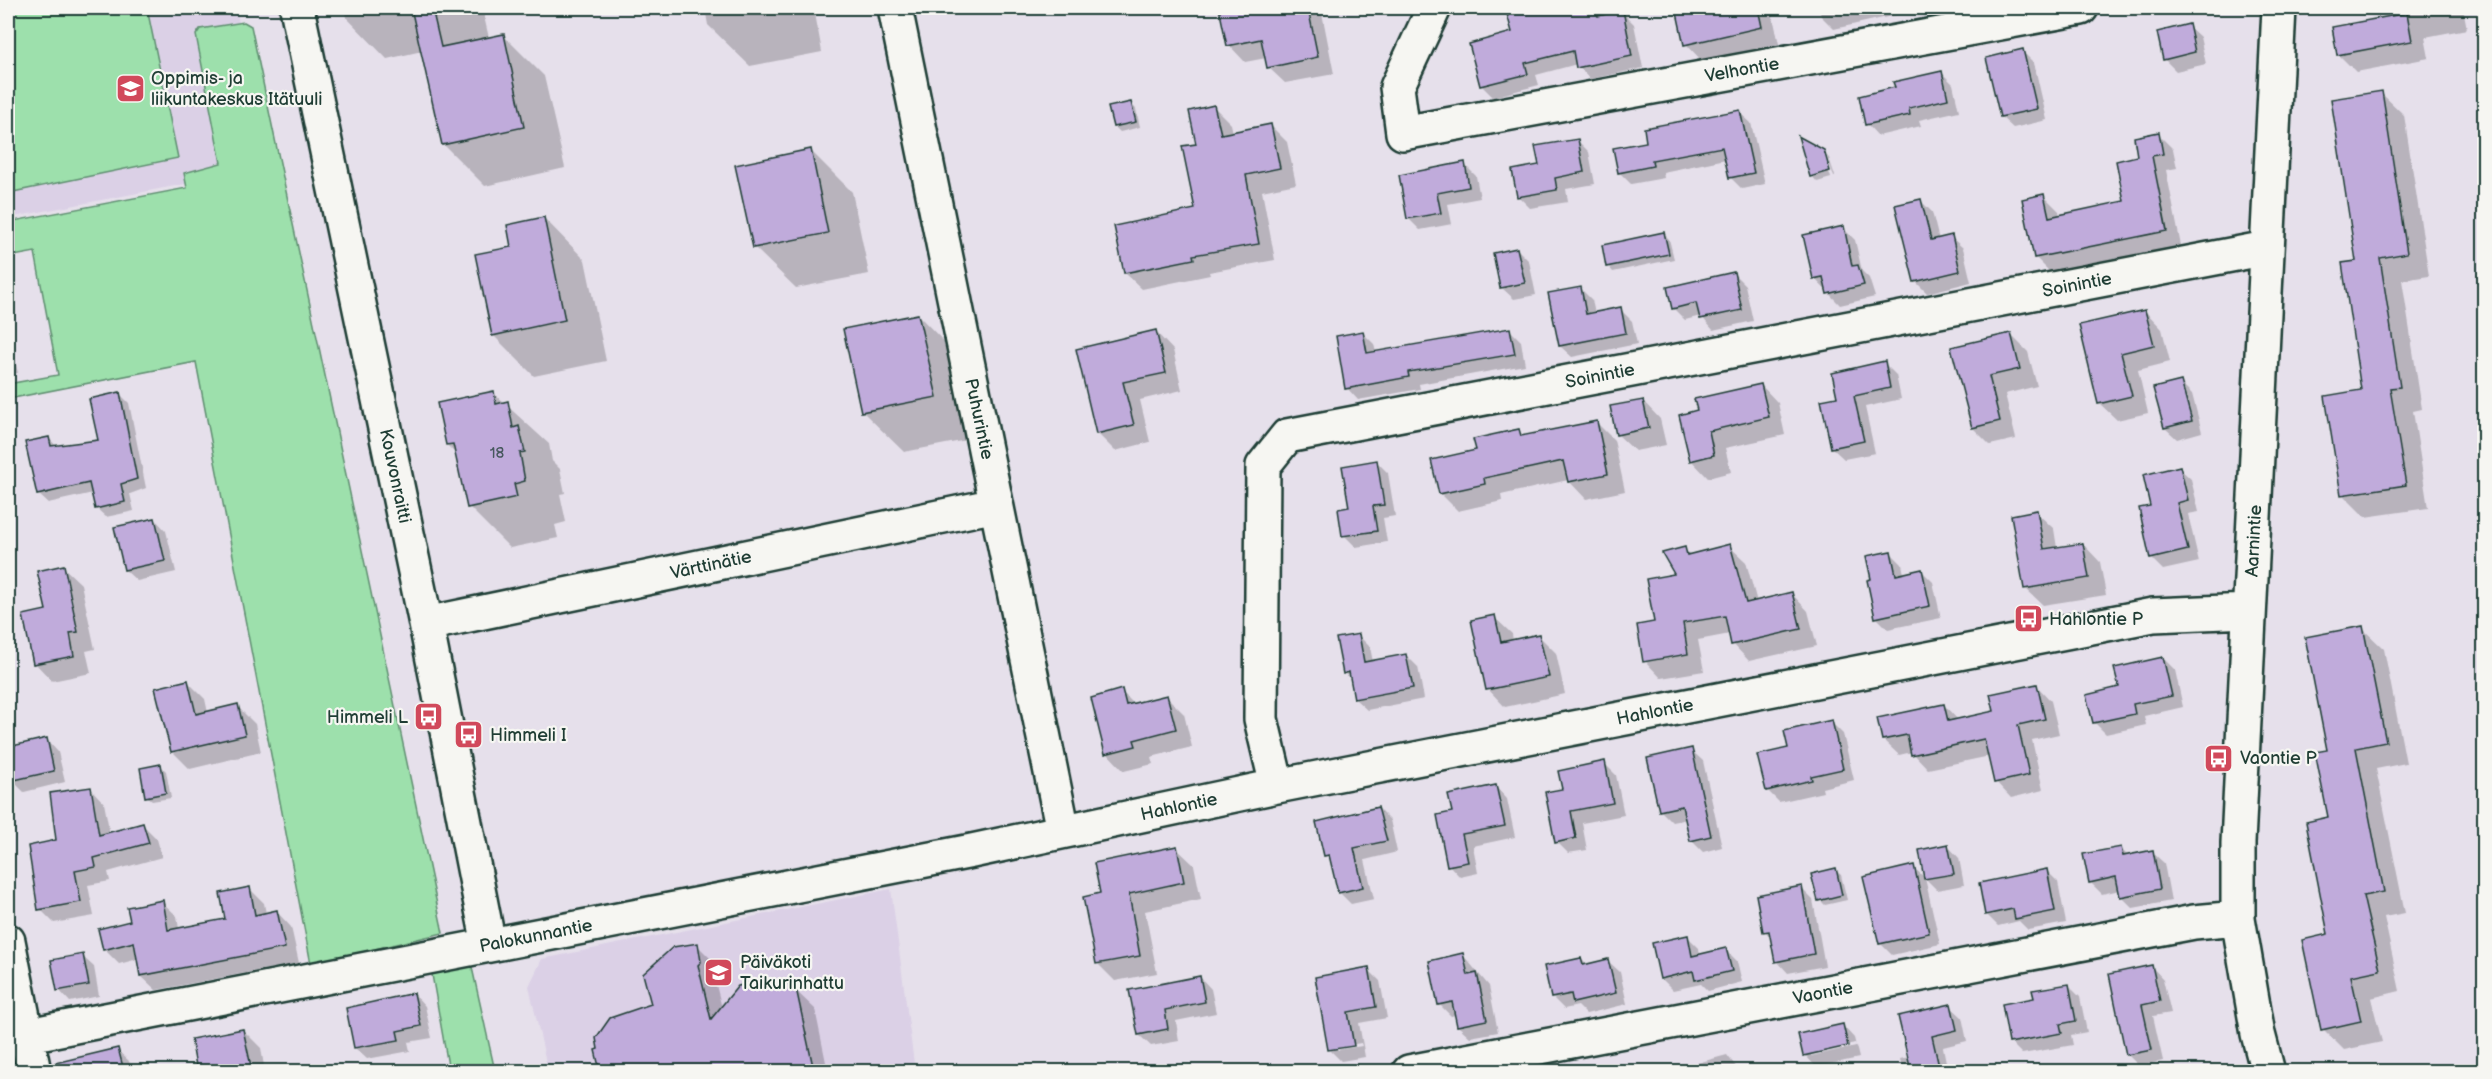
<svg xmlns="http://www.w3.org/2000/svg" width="2492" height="1079" font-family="'Balsamiq Sans',sans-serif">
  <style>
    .built { fill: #dbd0e6 }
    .green { fill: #9de0ac; stroke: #5e8e70; stroke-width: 1.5 }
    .shadow { fill: #0003; fill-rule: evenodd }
    .building { fill: #c0abdb; stroke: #1f3d34; stroke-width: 1.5 }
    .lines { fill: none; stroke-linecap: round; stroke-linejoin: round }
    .minor-casing { stroke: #1f3d34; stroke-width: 38 }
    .minor { stroke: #f6f6f2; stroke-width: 33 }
    .labels { text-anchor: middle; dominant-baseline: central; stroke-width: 4.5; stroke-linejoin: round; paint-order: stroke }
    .number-label { font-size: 15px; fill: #47585e }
    .street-label { font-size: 18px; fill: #1f3d34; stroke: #f6f6f2 }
    .poi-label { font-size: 18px; fill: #1f3d34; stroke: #f6f6f2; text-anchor: start }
  </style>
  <rect width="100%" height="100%" fill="#e6e0eb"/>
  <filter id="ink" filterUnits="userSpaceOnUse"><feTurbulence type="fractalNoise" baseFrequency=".0167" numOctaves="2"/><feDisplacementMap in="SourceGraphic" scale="12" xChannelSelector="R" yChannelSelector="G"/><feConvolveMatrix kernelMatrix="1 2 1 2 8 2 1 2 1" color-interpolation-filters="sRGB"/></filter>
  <g filter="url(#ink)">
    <path class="built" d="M8,8h228l32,160 -260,50z
      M891,889l24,182h-367l-19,-85 13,-27z"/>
    <path class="green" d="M23,8h124l31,150 -170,35v-180z
      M244,22l7,4 192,907 -132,31 -115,-602 -188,37v-15l50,-9 -23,-123 -27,5v-35l179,-34 -3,-15 37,-10 -25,-128 4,-6z
      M471,963l24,108h-46l-18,-102z"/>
    <path class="shadow" d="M344,8h138l7,30 14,-3 41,41 21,92 -80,18 -42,-42 -21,-93 -35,8 -41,-42z
      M705,8h109l8,44 -72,14 -42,-41z
      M1221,8h100l13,66 -49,9 -17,-16 -2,-9 -21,4 -16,-17z
      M1545,8h58l3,8 16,-4 12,12 9,44 -53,11 -13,-15 -41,11 3,10 -46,12 -12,-12 33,-51 -5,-19z
      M1677,8h94l8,36 -76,18 -17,-18z
      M1819,8h133l-25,5 -4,-4 -89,20 -13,-13z
      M2402,8h61l4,21 -42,8 4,21 -73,14 -17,-17 65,-40z
      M2188,26l12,11 6,27 -30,7 -12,-12z
      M2022,51l12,12 13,57 -34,8 -12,-11z
      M1942,73l11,11 6,27 -40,9 2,6 -43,10 -11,-12 29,-36z
      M2381,93l23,22 25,161 -27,4 20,129 -9,2 15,97 -63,9 -23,-23 21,-103 -5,-129z
      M1130,103l6,6 4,18 -20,5 -5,-5z
      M1214,107l17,17 2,9 37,-8 17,17 9,42 -34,7 13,69 -66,12 1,3 -68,14 -17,-16 72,-63v-65z
      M1739,112l12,11 14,61 -23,5 -12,-12 -4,-18 -63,13 1,6 -33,6 -12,-12 29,-29z
      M2158,134l15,15 4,19 -11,2 15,76 -131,26 -15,-15 9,-61 15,15 1,5 66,-13z
      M1578,141l11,11 6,32 -29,5 2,13 -38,6 -11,-11 21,-31z
      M811,151l41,41 17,82 -73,14 -42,-41z
      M1823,152l8,26 -14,4 -5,-6z
      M1827,156l2,2 6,18 -1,1z
      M1464,164l12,12 4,22 -32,6 4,20 -32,6 -12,-12z
      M1920,200l12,12 7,28 12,-3 12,11 8,34 -44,11 -12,-12z
      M544,218l41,42 21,101 -72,15 -41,-41 20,-87z
      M1843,228l12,12 7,31 7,7 6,19 -35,8 -25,-26z
      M1663,233l6,6 5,20 -61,13 -5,-6z
      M1517,249l12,12 7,34 -22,4 -12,-11z
      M1734,274l11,11 8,36 -40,9 -12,-14 -16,4 -12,-12z
      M1580,288l12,12 3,14 25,-5 12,12 5,23 -65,13 -12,-11z
      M2145,311l17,18 8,33 -32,8 10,43 -31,7 -18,-17 -18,-77z
      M918,315l41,42 18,81 -73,14 -42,-41z
      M1510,330l11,11 4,24 -106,19 1,5 -62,11 -11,-12 16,-55 11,11 2,9z
      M1156,332l17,18 9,40 -42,10 10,42 -35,9 -18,-18 -19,-83z
      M2010,334l18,18 9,34 -32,8 11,45 -26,6 -17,-17 -20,-80z
      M8,346l5,5 5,22 -10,2z
      M1884,363l12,12 5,24 -36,8 10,46 -31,6 -12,-11 7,-50z
      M2180,382l12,12 10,38 -25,7 -12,-11z
      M1761,385l17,18 7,32 -60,13 6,24 -23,6 -17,-18 8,-49z
      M493,393l56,51 3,17 8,8 5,24 -5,1 6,28 -11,3 3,13 -48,10 -41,-41 -12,-52 -10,-10z
      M120,394l9,9 17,85 -16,6 4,17 -28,6 -10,-9 -3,-15 -45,10 -10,-9 11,-56 8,9 43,-6z
      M1643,401l17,18 6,26 -31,6 -18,-17z
      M1597,423l17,17 11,51 -39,8 -18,-19 -67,15 1,6 -44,10 -18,-18 38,-42 41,-20 6,6z
      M1376,461l12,12 7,43 -12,2 4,24 -31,5 -12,-12 6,-27z
      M2179,468l12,11 8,33 -11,2 11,48 -36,8 -12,-12 1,-51z
      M2036,512l18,17 3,19 26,-4 17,18 6,33 -63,10 -18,-17z
      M155,519l11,12 10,41 -39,9 -12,-11 -9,-42z
      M1729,546l17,16 11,40 35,-8 16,17 9,35 -68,15 -16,-17 -3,-10 -32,6 6,31 -43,7 -16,-17 10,-37 22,-49 7,-26 7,6z
      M1890,552l12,12 2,10 18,-3 11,11 8,36 -53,11 -12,-12 -4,-37z
      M63,567l18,17 14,65 -9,2 5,22 -39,8 -17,-18 13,-51z
      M1494,617l18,17 1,7 26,-5 17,17 9,41 -60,13 -17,-18z
      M2362,628l22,21 22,114 -30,6 29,144 -21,4 16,74 -29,7 11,44 -38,8 -21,-21 7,-94 -1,-184z
      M1358,635l12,12 3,15 33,-7 12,12 6,32 -57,11 -12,-11 -3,-19 -8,-7z
      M2163,658l12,12 8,37 -39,9 2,9 -40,9 -12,-12z
      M188,682l17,17 3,14 29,-7 18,18 6,28 -71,17 -18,-18z
      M2036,685l15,16 8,33 -27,6 11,50 -32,8 -15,-16 -6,-26 -62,13 -16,-17 -13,3 -16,-15 -4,-21 65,-14 15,16 37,-8z
      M1121,691l13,13 32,-8 18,18 8,33 -41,10 2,7 -29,7 -17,-18z
      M1831,722l12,12 11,46 -32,8 1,4 -44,10 -12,-12 22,-41z
      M47,740l11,12 7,30 -41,10 -12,-12 -4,-31z
      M1691,750l12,11 19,86 -19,5 -12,-12 -4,-21 -15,3 -12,-12z
      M1604,763l12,12 8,40 -42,8 5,27 -19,3 -11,-11 7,-52z
      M161,766l5,5 5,27 -19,3 -6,-5z
      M1496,787l11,12 8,38 -42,9 5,27 -18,4 -11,-12 4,-52z
      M90,788l14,15 6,31 33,-9 14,14 5,18 -54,15 2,9 -22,4 6,31 -40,7 -14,-14 18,-67z
      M1378,808l12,12 7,32 -32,8 9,39 -23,5 -11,-11 -8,-31 -6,-7z
      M1948,846l11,12 5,27 -27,5 -12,-12z
      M1176,848l18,17 7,34 -56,12 12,62 -42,8 -18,-18 4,-69z
      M2121,849l7,7 24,-4 12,11 7,38 -38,7 -12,-12 -1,-6 -18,4 -12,-12z
      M1913,867l12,11 15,66 -48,11 -12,-12z
      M1835,870l6,5 6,25 -22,5 -5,-5z
      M2046,870l12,12 8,41 -38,7 -9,-9 -21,5 -12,-12z
      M249,888l15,15 2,11 11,-2 14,15 8,36 -143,27 -15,-14 -3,-17 -19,5 -15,-15 28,-27 30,-20 15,14 2,13 48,-9z
      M1801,888l12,12 12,66 -37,7 -11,-12 -5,-22 -7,-8z
      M1687,936l12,12 1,8 25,-7 12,12 5,21 -34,9 -7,-7 -28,6 -11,-11 -8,-35z
      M697,945l19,19 3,18 -3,3 6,23 56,-21 17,3 20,19 13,63h-227l-5,-21 56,-46 -7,-30 28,-27z
      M1463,955l26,31 9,46 -28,5 -12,-11 -2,-11 -5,1 -12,-12z
      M82,956l12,11 5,29 -29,6 -11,-12z
      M1581,959l6,6 21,-4 12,11 7,32 -41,10 -8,-8 -14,3 -11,-11z
      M2152,967l11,12 8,34 -18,3 10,45 -24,5 -12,-12z
      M1368,969l12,12 7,37 -28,5 6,34 -24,4 -12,-12zM1361,1043l1,3 -25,4v-3z
      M1200,977l11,12 5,24 -40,8 3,20 -28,5 -12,-11 -8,-44z
      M2068,985l12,12 7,35 -16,3 2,10 -51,9 -12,-12 26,-43z
      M414,994l11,12 7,32 -24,4 2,9 -43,8 -12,-11 14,-45z
      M1950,1006l12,11 5,24 -24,6 5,25h-45l-3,-13 9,-2z
      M1843,1026l11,12 5,20 -38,8 5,6h-22l14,-3 -13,-14zM1855,1043l1,3 -45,10v-3z
      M243,1030l18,18 4,24h-66l-6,-32z
      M117,1050l12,11 3,11h-36l-4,-16z
      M1727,1055l13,17h-76z
      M1643,1067l4,5h-21z"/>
    <path class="building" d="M411,8h21l9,39 63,-13 20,93 -82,18z
      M1219,8h89l10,49 -51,11 -6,-29 -34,7z
      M1533,8h63l2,8 25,-6 9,46 -56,12 -3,-17 -48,12 3,11 -48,12 -11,-42 43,-12 -5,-18z
      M1676,8h82l4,19 -78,18z
      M2407,13l5,28 -75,14 -5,-28z
      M2189,24l6,28 -32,8 -6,-28z
      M2023,49l14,60 -37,8 -14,-59z
      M1942,71l6,28 -39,9 1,7 -45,10 -6,-29 36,-9 -2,-5z
      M2382,91l25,162 -27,5 20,129 -10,1 16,97 -65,10 -16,-99 36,-6 -19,-127 14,-2 -25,-162z
      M1131,102l5,20 -23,5 -5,-20z
      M1214,105l7,29 50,-10 9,44 -34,7 13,69 -66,11 1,4 -70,14 -10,-47 81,-17 -13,-63 14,-2 -7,-33z
      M1740,110l14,63 -25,5 -7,-31 -70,13 1,6 -35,7 -5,-25 33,-6 -2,-14z
      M2159,132l4,22 -11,2 15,75 -133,27 -12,-59 22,-5 5,23 75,-16 -8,-40 21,-5 -3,-19z
      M1798,136l26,14 6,21 -20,6z
      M1578,139l6,33 -29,6 2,12 -40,7 -5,-27 27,-5 -4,-19z
      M811,149l17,84 -75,15 -18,-83z
      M1465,162l4,25 -32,6 4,20 -34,6 -8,-44z
      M1921,199l10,41 21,-5 8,36 -46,11 -19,-77z
      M544,217l21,103 -73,16 -17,-82 36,-7 -4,-22z
      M1844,226l8,40 6,-1 6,20 -37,9 -4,-17 -10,2 -10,-44z
      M1664,232l5,22 -63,13 -4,-22z
      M1517,248l8,35 -25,5 -7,-35z
      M1734,272l8,38 -42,9 -4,-16 -24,6 -5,-22z
      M1581,287l5,27 35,-7 5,26 -67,13 -11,-53z
      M2145,310l9,35 -33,8 11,43 -34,8 -19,-79z
      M918,314l19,83 -76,15 -18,-83z
      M1510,328l5,26 -107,18 1,5 -64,12 -9,-53 27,-5 4,22z
      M1156,330l10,43 -43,9 11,43 -38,9 -20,-85z
      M2011,333l9,36 -31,7 11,45 -28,7 -21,-81z
      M1885,361l5,27 -36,8 10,45 -33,7 -10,-48 16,-3 -5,-24z
      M2181,381l11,40 -28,7 -11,-40z
      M1761,384l8,33 -60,14 5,24 -24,6 -11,-46 18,-5 -3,-11z
      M494,391l2,13 12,-3 5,27 6,-2 6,26 -5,1 5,28 -11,3 3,13 -50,11 -14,-64 -7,1 -9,-42z
      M120,392l17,87 -16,5 4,18 -30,7 -6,-26 -52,12 -12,-53 24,-5 2,9 47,-6 -9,-41z
      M1643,400l6,28 -33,7 -6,-29z
      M1597,421l11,53 -40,8 -5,-21 -79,17 1,6 -46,10 -8,-34 45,-10 -3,-11 46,-10 2,7z
      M1377,460l7,45 -11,1 4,25 -35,5 -4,-27 11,-2 -7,-41z
      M2180,466l8,34 -11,3 11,47 -38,9 -11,-51 11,-2 -7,-31z
      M2037,510l7,39 39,-6 6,35 -65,11 -13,-74z
      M155,518l10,43 -41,9 -10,-43z
      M1730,544l16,59 46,-11 9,37 -70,16 -6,-29 -42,7 5,31 -45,8 -6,-37 17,-3 -8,-43 28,-5 -12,-21 23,-6 2,8z
      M1891,551l5,24 26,-6 8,37 -55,12 -8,-38 4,-1 -5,-23z
      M64,565l14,67 -8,1 4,23 -41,8 -10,-49 23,-5 -9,-39z
      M1495,615l6,27 38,-8 10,43 -63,13 -15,-70z
      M2363,626l23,116 -30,6 28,144 -21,4 17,74 -29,6 10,45 -40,9 -19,-90 26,-6 -22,-112 22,-5 -13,-65 12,-2 -22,-113z
      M1359,634l5,28 42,-8 7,34 -59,11 -5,-27 -6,2 -7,-36z
      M2163,657l9,39 -39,8 2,10 -42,9 -7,-28 33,-8 -5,-19z
      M188,680l8,34 42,-10 7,31 -74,17 -16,-64z
      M2037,684l8,35 -27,6 11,50 -35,8 -10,-44 -73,16 -4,-20 -25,5 -5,-22 67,-14 4,17 46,-10 -4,-17z
      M1122,689l4,16 41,-10 9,34 -42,11 2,6 -31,8 -14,-56z
      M1832,720l11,49 -32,7 1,4 -46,11 -9,-36 31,-7 -4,-17z
      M47,738l7,33 -44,10 -2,-34z
      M1692,748l19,88 -21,5 -8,-35 -23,5 -12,-53z
      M1605,761l8,42 -42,8 5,27 -21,5 -10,-51 17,-3 -4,-18z
      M161,764l5,29 -21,4 -5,-29z
      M1496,785l9,41 -43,8 6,28 -21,4 -10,-51 15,-3 -4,-17z
      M91,787l8,48 44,-12 6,20 -55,15 2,9 -21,4 6,31 -43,8 -10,-64 28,-6 -6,-47z
      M1378,807l9,34 -33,7 9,39 -25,6 -9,-38 -5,1 -8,-34z
      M1948,844l6,30 -30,5 -5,-29z
      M1177,846l7,36 -55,12 11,62 -44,8 -13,-67 17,-4 -6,-30z
      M2121,847l2,9 30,-6 7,39 -40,8 -4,-20 -27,6 -6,-29z
      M1914,865l15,68 -50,11 -16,-67z
      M1836,868l6,27 -24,6 -7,-27z
      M2047,869l8,42 -40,8 -2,-10 -28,6 -6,-32z
      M1802,886l12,68 -39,8 -6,-31 -6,1 -7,-37z
      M250,887l5,28 22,-5 8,38 -145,28 -6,-34 -31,8 -5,-21 32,-8 -3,-14 36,-7 5,30 57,-11 -5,-26z
      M1688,935l4,21 34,-8 6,23 -37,9 -2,-9 -33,8 -8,-36z
      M698,943l3,19 -3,3 13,54 27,-33 31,-6 10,6 10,-3 7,5 18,83h-214l-5,-21 3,-1 -2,-11 14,-20 41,-14 -8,-30 30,-27z
      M1463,953l5,22 9,-2 10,47 -30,6 -5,-24 -14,3 -9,-44z
      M83,954l6,31 -32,6 -6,-31z
      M1581,958l2,7 25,-6 8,34 -43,10 -2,-9 -20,4 -7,-32z
      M2152,965l8,36 -18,4 10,45 -26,5 -17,-81z
      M1369,967l7,40 -28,5 6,34 -26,4 -13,-73z
      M1200,976l5,26 -40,8 3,19 -30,6 -9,-45z
      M2069,984l7,37 -16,3 2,9 -53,10 -7,-39 32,-6 -2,-8z
      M414,993l7,33 -24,5 2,9 -45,8 -8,-40z
      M1951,1004l6,26 -25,6 8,35h-29l-13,-55z
      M1843,1024l5,22 -45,10 -5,-22z
      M243,1029l9,42h-55l-6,-32z
      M118,1048l6,23h-68l-1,-8z"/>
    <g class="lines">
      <defs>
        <path id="minor" d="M297,8l129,616 63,321
          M895,8l168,823
          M1434,8l-37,79 6,46 678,-125
          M426,624l570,-119
          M1277,786l-16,-67 2,-253 24,-30 980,-188
          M8,941l26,131
          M8,1039l964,-188 305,-65 876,-171 96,-4
          M1409,1072l785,-150 44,-4
          M2268,1072l-10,-38 -20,-116v-75l41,-835"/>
      </defs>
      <use href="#minor" class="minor-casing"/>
      <use href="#minor" class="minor"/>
    </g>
  </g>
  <defs>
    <symbol id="school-square" viewBox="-11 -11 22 22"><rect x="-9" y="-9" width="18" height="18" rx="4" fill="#d1495b" stroke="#f6f6f2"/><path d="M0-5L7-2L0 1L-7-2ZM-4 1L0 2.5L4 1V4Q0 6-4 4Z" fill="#fff"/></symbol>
    <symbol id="bus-square" viewBox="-11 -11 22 22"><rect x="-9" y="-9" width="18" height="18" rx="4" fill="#d1495b" stroke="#f6f6f2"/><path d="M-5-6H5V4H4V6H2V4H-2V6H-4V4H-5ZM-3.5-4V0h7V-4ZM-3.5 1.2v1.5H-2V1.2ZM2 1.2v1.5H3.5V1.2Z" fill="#fff"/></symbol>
  </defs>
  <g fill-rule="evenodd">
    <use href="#school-square" x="114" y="72" width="33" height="33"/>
    <use href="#bus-square" x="2012" y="602" width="33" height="33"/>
    <use href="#bus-square" x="412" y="700" width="33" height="33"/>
    <use href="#bus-square" x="452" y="718" width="33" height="33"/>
    <use href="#bus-square" x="2202" y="742" width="33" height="33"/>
    <use href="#school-square" x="702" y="956" width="33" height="33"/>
  </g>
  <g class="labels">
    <g class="number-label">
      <text x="497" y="453">18</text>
    </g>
    <g class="street-label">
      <text transform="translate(1742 70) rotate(-10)">Velhontie</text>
      <text transform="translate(2077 285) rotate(-11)">Soinintie</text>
      <text transform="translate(1600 376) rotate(-11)">Soinintie</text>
      <text transform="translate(979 419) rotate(78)">Puhurintie</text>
      <text transform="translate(395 476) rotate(78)">Kouvonraitti</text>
      <text transform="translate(2254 541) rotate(-87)">Aarnintie</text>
      <text transform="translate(711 565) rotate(-12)">Värttinätie</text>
      <text transform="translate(1655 712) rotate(-11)">Hahlontie</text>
      <text transform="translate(1179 807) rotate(-12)">Hahlontie</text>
      <text transform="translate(536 936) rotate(-11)">Palokunnantie</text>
      <text transform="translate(1823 993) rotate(-11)">Vaontie</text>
    </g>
    <g class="poi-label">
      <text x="151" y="78">Oppimis- ja<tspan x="151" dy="21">liikuntakeskus Itätuuli</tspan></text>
      <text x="2049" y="619">Hahlontie P</text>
      <text x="408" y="717" text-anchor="end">Himmeli L</text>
      <text x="490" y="735">Himmeli I</text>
      <text x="2240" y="758">Vaontie P</text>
      <text x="740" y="962">Päiväkoti<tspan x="740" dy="21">Taikurinhattu</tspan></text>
    </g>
  </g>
  <rect width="2492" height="1079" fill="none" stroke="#f6f6f2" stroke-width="30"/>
  <rect x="15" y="15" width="2462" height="1049" fill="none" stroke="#1f3d34" stroke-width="2" filter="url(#ink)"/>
</svg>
